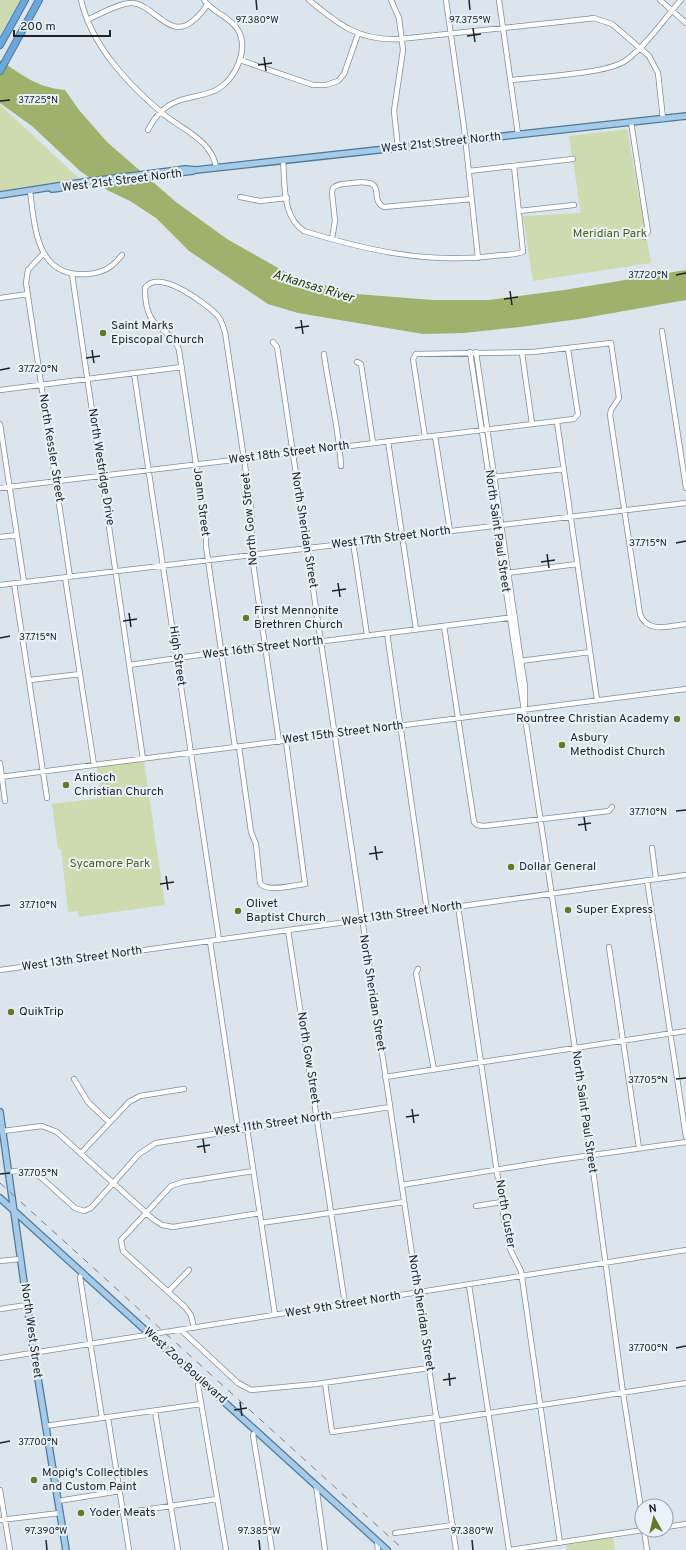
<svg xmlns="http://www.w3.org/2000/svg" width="686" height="1550" font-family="Overpass,sans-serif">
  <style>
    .green { fill: #cddbae }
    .water { fill: #9fb26c }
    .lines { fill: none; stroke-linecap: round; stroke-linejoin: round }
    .minor-casing { stroke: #848d95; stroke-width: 6 }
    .major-casing { stroke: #50799a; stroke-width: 8 }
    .highway-casing { stroke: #50799a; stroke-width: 8 }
    .minor { stroke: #fff; stroke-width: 4.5 }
    .major { stroke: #a6cbe8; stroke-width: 5.5 }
    .highway { stroke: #6ba8d9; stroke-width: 6 }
    .rail { stroke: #798086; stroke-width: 1; stroke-dasharray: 7 7; stroke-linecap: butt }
    .ticks { fill: none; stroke: #1f2226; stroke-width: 1.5 }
    .poi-dot { fill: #667828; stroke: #e8f2fb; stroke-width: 1.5 }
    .labels { text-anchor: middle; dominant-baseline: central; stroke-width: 4; stroke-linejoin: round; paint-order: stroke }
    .street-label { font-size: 12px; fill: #1f2226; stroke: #e8f2fb }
    .park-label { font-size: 12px; fill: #4e5f10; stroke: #e8f2fb }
    .poi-label { font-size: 12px; fill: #1f2226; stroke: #e8f2fb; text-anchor: start }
    .water-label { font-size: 13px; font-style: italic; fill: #2f3b03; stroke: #e8f2fb }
    .ticks-label { font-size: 10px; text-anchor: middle; fill: #1f2226; stroke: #e8f2fb; stroke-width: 4; stroke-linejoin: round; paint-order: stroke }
  </style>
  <rect width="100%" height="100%" fill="#dbe5ee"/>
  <path class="green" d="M0,0h20l-20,35z
    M0,105l81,75 -81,11z
    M627,129l24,134 -118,18 -10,-65 58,-3 -12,-77z
    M144,761l21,144 -86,12 -1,-6 -10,1 -7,-63h-3l-6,-45 49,-6 -4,-31z
    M613,1537l2,13h-48l-1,-6z"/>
  <path class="water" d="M0,60c22,15 38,28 65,30l14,20 28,32 69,60 51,37 65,37 64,18 77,6h56l75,-10 122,-20v30l-107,19 -59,8 -56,6 -41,1 -125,-21 -30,-9 -79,-53 -33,-33 -26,-17 -21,-10 -29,-20 -47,-44 -33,-24z"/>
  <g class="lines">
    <defs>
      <path id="minor" d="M81,0c11,46 46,83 81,113 19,16 50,27 54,54
        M309,0c30,25 50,41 91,39l187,-20 7,-1 18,6 37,32 9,17 5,46
        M391,0l8,18 4,32 -9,61 4,37
        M446,0l18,127 14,131
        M499,0l19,134
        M660,0l26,23
        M87,20c11,-5 34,-18 46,-17 22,2 38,41 63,15 4,-4 9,-8 11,-14
        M240,60l73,25h13l12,-4 6,-7 14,-40
        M511,80c25,-3 95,-6 114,-19 22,-16 38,-41 56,-61
        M631,122l17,110 -4,5
        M148,130c6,-12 16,-24 30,-29 13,-5 28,-5 40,-12 18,-11 31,-40 20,-59 -7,-13 -25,-17 -34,-30
        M283,160c2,24 -1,57 21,71 61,19 124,33 189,25 10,-1 21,-1 30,-4l-9,-86
        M469,171l104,-12
        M30,191c5,37 6,88 59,83 15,-2 23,-6 33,-19
        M240,197l20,4 27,-3
        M519,211l55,-6
        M332,239l3,-18 -3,-28 1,-5c5,-5 12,-4 19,-5 39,-5 15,16 32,24l88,-8
        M43,254l-15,16 -2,13 44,294
        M72,274l71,485
        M0,298l28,-4
        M662,331l24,157
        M273,342l4,5 1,6 178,1197
        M470,352l121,803 32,238 19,122
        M476,352l45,309 4,25v19
        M522,353l10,71
        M324,354c5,38 15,74 17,112
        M357,362l4,2 12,79
        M134,373l85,567
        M0,390l182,-23
        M557,422l40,278
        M0,424l24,158
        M435,436l15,95
        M425,437l-12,-78 3,-5 117,-2 78,-9 8,55 -8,12 -1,5 30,199c7,20 30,12 46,10
        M388,441l28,188
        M492,477l72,-8
        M0,488l574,-69 4,-5 -1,-6 -9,-59
        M0,537l17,-2
        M353,542l14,93
        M507,573l70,-9
        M65,577l29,188
        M14,583l33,215
        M0,585l686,-82
        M444,626l30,196 3,3 7,1 125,-15 3,-4
        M387,633l40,278
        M520,661l70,-9
        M129,665l133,-19 7,2 246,-31
        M30,680l50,-6
        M235,747l-29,-201v-15l-27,-181c-4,-14 -16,-18 -25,-28 -7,-8 -9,-23 -9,-34 14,-20 60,15 72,27 5,5 6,12 8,17l25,167 2,23 -1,27 28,193
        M239,747l12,85 5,12 4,39c6,10 35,2 45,1l-19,-143
        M0,763l5,38
        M0,777l686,-88
        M652,848l4,31
        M647,880l39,257
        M458,906l46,314 6,29 11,22 39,272
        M288,930l57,374
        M210,941l28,188
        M609,947l30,201
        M418,969l-2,4 18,97
        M0,970l686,-95
        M385,1077l301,-46
        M74,1079l14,23 21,20
        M247,1128l28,187
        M3,1131l39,-5 15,6 96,87 9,6 11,2 87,-14
        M81,1153l48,-51 11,-6 44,-7
        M8,1172l17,-2 9,1 41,37 9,3 7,-3 48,-54 17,-11 234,-36
        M402,1185l155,-25 129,-18
        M476,1206l26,-4
        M261,1223l143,-21
        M0,1261l20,-2
        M83,1273l-3,4 22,141
        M469,1285l40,265
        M168,1292l21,-22
        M0,1309l27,-4
        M194,1328l-3,-13 -6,-8 -62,-56 -2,-11 50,-54 12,-4 70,-11
        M181,1330l57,53 13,7 65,-6 113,-16
        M0,1358l686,-108
        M201,1381l-3,4 28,165
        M325,1383l7,49 105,-15
        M155,1411l23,139
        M108,1418l21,132
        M437,1421l249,-38
        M45,1426l156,-22
        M256,1431l-3,4 19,115
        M316,1485l9,65
        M0,1490l10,60
        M58,1501l62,-10
        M124,1513l93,-14
        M0,1520l60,-7
        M666,1527l20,-3
        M644,1530l3,20
        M395,1533l58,-8
        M377,1541l1,9
        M510,1550l133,-20"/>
      <path id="major" d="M52,189l141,-18
        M0,195l84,-13 102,-13 10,1 490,-54
        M0,1112l34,242 32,196
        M0,1198l387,352"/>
      <path id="highway" d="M0,45l25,-45
        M0,71l39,-71"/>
    </defs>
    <use href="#minor" class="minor-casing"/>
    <use href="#major" class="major-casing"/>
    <use href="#highway" class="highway-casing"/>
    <use href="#minor" class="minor"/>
    <use href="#major" class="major"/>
    <use href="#highway" class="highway"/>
    <path class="rail" d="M0,1183l404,367"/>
  </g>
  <path class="ticks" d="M256,0l1,10M469,0l1,10M473,28l2,14M467,36l14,-2M264,57l2,14M258,65l14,-2M0,101l10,-1M676,275l10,-2M510,291l2,14M504,299l14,-2M301,320l2,14M295,328l14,-2M92,350l2,13M86,358l14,-2M0,370l10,-2M676,543l10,-2M547,554l2,14M541,562l14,-2M338,583l2,14M332,591l14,-2M129,613l2,14M123,621l14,-2M0,638l10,-2M676,811l10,-1M584,817l2,14M578,825l13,-2M375,846l2,14M369,854l14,-2M166,876l2,14M160,884l14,-2M0,906l10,-1M676,1079l10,-1M412,1109l2,14M406,1117l13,-2M203,1139l2,14M197,1147l13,-2M0,1174l10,-1M676,1348l10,-2M449,1373l1,13M443,1380l13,-2M240,1402l2,14M234,1410l13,-2M0,1443l10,-2M46,1540l1,10M259,1540l1,10M472,1540l1,10"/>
  <g class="poi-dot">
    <circle cx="103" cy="333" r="4"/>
    <circle cx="246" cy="618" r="4"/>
    <circle cx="677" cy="719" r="4"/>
    <circle cx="562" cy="745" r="4"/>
    <circle cx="66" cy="785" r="4"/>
    <circle cx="511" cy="867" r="4"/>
    <circle cx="568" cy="910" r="4"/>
    <circle cx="238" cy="911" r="4"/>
    <circle cx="11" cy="1012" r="4"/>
    <circle cx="34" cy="1480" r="4"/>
    <circle cx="81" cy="1513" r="4"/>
  </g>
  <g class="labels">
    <g class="street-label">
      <text transform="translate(441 143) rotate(-6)">West 21st Street North</text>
      <text transform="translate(122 181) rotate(-7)">West 21st Street North</text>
      <text transform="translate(51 448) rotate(81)">North Kessler Street</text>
      <text transform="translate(289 453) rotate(-7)">West 18th Street North</text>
      <text transform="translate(101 467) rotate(81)">North Westridge Drive</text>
      <text transform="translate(201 502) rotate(83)">Joann Street</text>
      <text transform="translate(250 519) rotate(-95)">North Gow Street</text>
      <text transform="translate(304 530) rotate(81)">North Sheridan Street</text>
      <text transform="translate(497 531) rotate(82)">North Saint Paul Street</text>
      <text transform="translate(391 538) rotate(-7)">West 17th Street North</text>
      <text transform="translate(263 648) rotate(-7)">West 16th Street North</text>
      <text transform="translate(177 656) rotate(82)">High Street</text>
      <text transform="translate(343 733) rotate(-7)">West 15th Street North</text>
      <text transform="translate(402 914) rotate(-8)">West 13th Street North</text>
      <text transform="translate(82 959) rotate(-8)">West 13th Street North</text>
      <text transform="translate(372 993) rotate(81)">North Sheridan Street</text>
      <text transform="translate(308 1058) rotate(81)">North Gow Street</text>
      <text transform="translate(584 1112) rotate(82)">North Saint Paul Street</text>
      <text transform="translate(273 1124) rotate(-8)">West 11th Street North</text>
      <text transform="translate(505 1214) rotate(80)">North Custer</text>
      <text transform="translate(343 1305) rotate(-9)">West 9th Street North</text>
      <text transform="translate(421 1313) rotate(81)">North Sheridan Street</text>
      <text transform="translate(31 1331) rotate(82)">North West Street</text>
      <text transform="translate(185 1366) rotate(42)">West Zoo Boulevard</text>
    </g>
    <g class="park-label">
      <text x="610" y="234">Meridian Park</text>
      <text x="110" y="864">Sycamore Park</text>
    </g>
    <g class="poi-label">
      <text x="111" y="326">Saint Marks<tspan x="111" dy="14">Episcopal Church</tspan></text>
      <text x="254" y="611">First Mennonite<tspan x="254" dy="14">Brethren Church</tspan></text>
      <text x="669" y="719" text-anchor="end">Rountree Christian Academy</text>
      <text x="570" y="738">Asbury<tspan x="570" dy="14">Methodist Church</tspan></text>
      <text x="74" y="778">Antioch<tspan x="74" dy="14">Christian Church</tspan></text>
      <text x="519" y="867">Dollar General</text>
      <text x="246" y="904">Olivet<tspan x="246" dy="14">Baptist Church</tspan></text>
      <text x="576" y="910">Super Express</text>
      <text x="19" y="1012">QuikTrip</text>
      <text x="42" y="1473">Mopig's Collectibles<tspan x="42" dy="14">and Custom Paint</tspan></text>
      <text x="89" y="1513">Yoder Meats</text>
    </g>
    <g class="water-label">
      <text transform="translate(313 287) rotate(17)">Arkansas River</text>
    </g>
  </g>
  <g class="ticks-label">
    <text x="257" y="23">97.380°W</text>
    <text x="470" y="23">97.375°W</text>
    <text x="38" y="103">37.725°N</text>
    <text x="648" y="278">37.720°N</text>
    <text x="38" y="372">37.720°N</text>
    <text x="648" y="546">37.715°N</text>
    <text x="38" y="640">37.715°N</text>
    <text x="648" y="815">37.710°N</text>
    <text x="38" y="908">37.710°N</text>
    <text x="648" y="1083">37.705°N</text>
    <text x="38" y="1176">37.705°N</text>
    <text x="648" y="1351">37.700°N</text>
    <text x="38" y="1445">37.700°N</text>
    <text x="46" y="1534">97.390°W</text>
    <text x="259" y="1534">97.385°W</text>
    <text x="472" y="1534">97.380°W</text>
  </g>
  <g transform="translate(654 1518) rotate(352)"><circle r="19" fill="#e8f2fb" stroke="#989fa6"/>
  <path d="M0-3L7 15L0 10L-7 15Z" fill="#667828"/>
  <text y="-6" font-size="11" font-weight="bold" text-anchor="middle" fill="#1f2226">N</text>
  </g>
  <path d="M14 30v6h96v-6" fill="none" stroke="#1f2226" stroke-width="2"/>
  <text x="20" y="30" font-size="12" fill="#1f2226" stroke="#e8f2fb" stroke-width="3" paint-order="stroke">200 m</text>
</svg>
